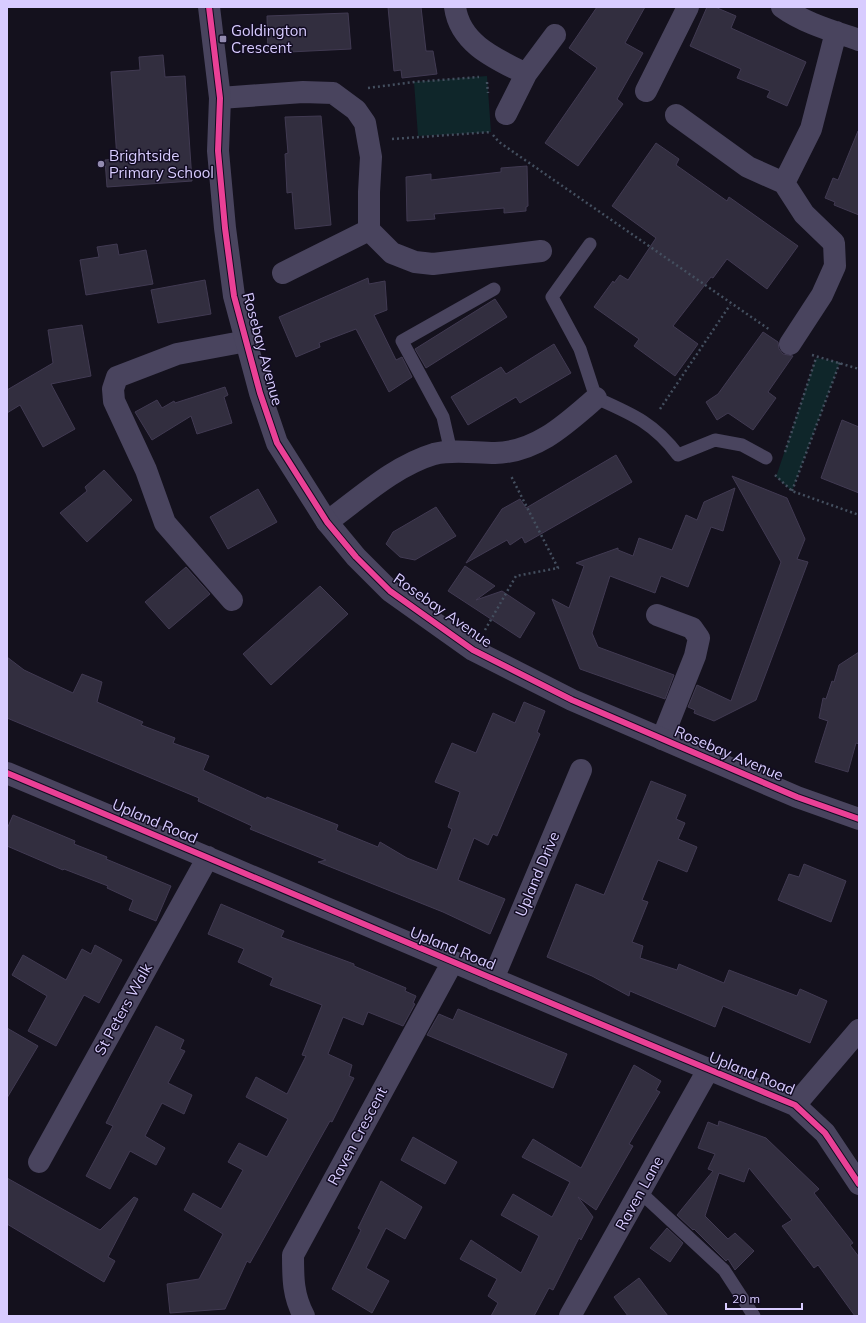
<svg xmlns="http://www.w3.org/2000/svg" width="866" height="1323" font-family="Mulish,sans-serif">
  <style>
    .green { fill: #0f262a }
    .building { fill: #322e3f; stroke: #413a52 }
    .lines { fill: none; stroke-linecap: round; stroke-linejoin: round }
    .path { stroke: #444f5f; stroke-width: 2.5; stroke-dasharray: 2 3; stroke-linecap: butt }
    .service { stroke: #49445e; stroke-width: 13 }
    .minor { stroke: #49445e; stroke-width: 22 }
    .tertiary { stroke: #49445e; stroke-width: 22 }
    .cycleway-casing { stroke: #120c22; stroke-width: 8 }
    .cycleway { stroke: #ea4096; stroke-width: 6 }
    .poi-dot { fill: #938bb0; stroke: #120c22; stroke-width: 1.5 }
    .labels { text-anchor: middle; dominant-baseline: central; stroke-width: 3; stroke-linejoin: round; paint-order: stroke }
    .poi-label { font-size: 15px; fill: #d8ccff; stroke: #120c22; text-anchor: start }
    .street-label { font-size: 15px; fill: #d8ccff; stroke: #120c22 }
  </style>
  <rect width="100%" height="100%" fill="#14111d"/>
  <path class="green" d="M487,76l4,56 -73,4 -4,-54z
    M816,358l24,4 -48,129 -16,-14z"/>
  <path class="building" d="M388,7h33l5,44h7l4,23 -35,4 -1,-8 -7,1z
    M597,7h48l-20,36 18,10 -26,46 6,5 -45,62 -33,-23 52,-75 -28,-20z
    M707,7h8l21,9 -5,12 75,34 -19,44 -20,-9 3,-6 -33,-13 4,-9 -51,-23z
    M348,13l3,36 -83,4 -1,-37z
    M163,55l2,22 20,-1 7,105 -85,6 -2,-27 12,-1 -6,-87 29,-2 -1,-13z
    M321,116l10,109 -36,4 -3,-37 -5,1 -2,-39 3,-1 -3,-36z
    M858,131h1v84l-25,-10 1,-3 -10,-4 8,-20 5,2z
    M656,143l23,16 -3,6 51,36 2,-4 69,49 -31,43 -40,-30 -14,19 -2,-1 -38,49 25,18 -23,32 -41,-30 5,-7 -45,-32 19,-26 1,2 6,-8 8,5 28,-42 -44,-32z
    M527,166l1,40 -2,1v4l-22,2v-5l-70,6 1,5 -28,2 -1,-44 25,-3v6l70,-8v-4z
    M117,244l2,11 27,-5 7,34 -67,11 -6,-35 19,-3 -2,-10z
    M368,278l1,6 16,-3 2,29 -13,5 22,45 6,-3 10,20 -23,15 -33,-63 -37,14 1,4 -24,10 -17,-40z
    M205,280l6,34 -53,9 -7,-33z
    M495,299l12,18 -81,51 -11,-19z
    M82,325l9,51 -40,8 24,45 -32,18 -23,-42 -13,8v-23l46,-27 -5,-33z
    M763,332l15,10 1,7 4,5 10,2 -25,36 8,6 -23,32 -25,-17 -11,7 -11,-18 12,-8z
    M554,344l17,29 -51,30 -4,-6 -48,28 -17,-28 50,-30 5,7z
    M225,387l3,8 -4,2 8,26 -35,11 -6,-18 -39,24 -17,-28 22,-12 5,8 12,-7 1,2z
    M842,420l17,7v66l-38,-15z
    M616,455l16,27 -107,61 -3,-6 -12,8 -3,-5 -41,23 36,-54 18,-10 6,9z
    M104,470l28,30 -45,42 -27,-29 27,-22 -2,-4z
    M732,476l55,22 18,41 -8,20 11,3 -52,138 -42,21 -20,-8 1,-3 -7,-3 9,-22 34,16 50,-139z
    M735,488l-12,43 -12,-4 -23,60 -27,-11 -6,17 -45,-17 -18,57 6,14 76,28 -9,24 -85,-30 -28,-70 17,9 15,-42 -8,-3 42,-15v2l15,6 6,-18 33,12 14,-35 11,5 7,-18z
    M258,489l19,33 -49,27 -18,-32z
    M436,507l20,29 -41,24 -15,-3 -14,-13 7,-12z
    M465,566l30,20 -19,14 26,-9 33,22 -15,25 -72,-47z
    M186,567l24,27 -41,35 -24,-27z
    M320,586l28,28 -77,71 -28,-31z
    M859,652v92l-3,-1 -8,29 -33,-10 13,-41 -9,-3 4,-20 3,1 6,-18 2,1 5,-17z
    M7,657l17,13 49,23 9,-19 20,8 -5,20 46,20 -2,3 34,13 -2,5 36,13 -6,14 63,29 1,-2 71,28 -2,5 42,17 2,-5 27,16 30,12 15,-41 -4,-2 12,-35 -25,-10 17,-39 24,10 17,-40 22,10 9,-21 21,9 -8,21 3,2 -43,102 -4,-2 -5,11 -14,-7 -16,42 47,19 -15,35 -47,-22 -125,-50 8,-2 -76,-31 2,-3 -54,-25 1,-3 -192,-80z
    M651,781l35,14 -10,24 9,4 -7,16 19,8 -10,25 -29,-12 -16,40 6,2 -16,40 11,4 -3,12 37,12 2,-6 45,19 5,-13 68,26 3,-7 27,12 -17,42 -87,-37 -8,21 -85,-36 -1,5 -37,-20 -45,-19 29,-73 28,11z
    M13,815l62,26 -1,3 33,13 -1,2 65,27 -15,35 -27,-11 4,-10 -26,-12 1,-2 -44,-17 -1,1 -56,-24v-17z
    M804,864l42,17 -15,41 -53,-22 11,-26 10,3z
    M221,904l63,27 -3,6 73,27v2l52,22 -1,3 11,5 -3,7 2,1 -12,22 -35,-14 -5,13 -20,-8 -15,37 24,11 -3,11 5,2 -22,44 -2,-1 -80,142 -3,-2 -22,48 -55,4 -3,-29 32,-5 24,-45 -39,-24 9,-17 28,16 22,-39 -15,-8 11,-19 28,14 21,-38 -42,-22 10,-20 31,17 19,-38 -4,-1 20,-50 -52,-20 3,-7 -35,-16 6,-13 -36,-15z
    M95,945l27,15 -23,43 -15,-8 -28,51 -28,-15 19,-35 -35,-21 11,-20 43,25 16,-31 9,5z
    M458,1009l109,45 -14,34 -126,-53 12,-21 14,6z
    M156,1026l28,14 -4,9 5,2 -17,32 24,12 -8,19 -22,-11 -17,33 20,12 -9,17 -26,-14 -20,38 -24,-13 27,-50 -7,-3z
    M7,1028l31,18 -31,52z
    M634,1065l27,16 -5,9 4,2 -31,52 4,2 -37,64 -18,-13 15,20 -12,23 -2,-2 -26,52 -4,-2 -15,28h-43l7,-13 -10,-7 9,-17 -37,-20 11,-19 50,33 18,-37 -38,-21 12,-21 39,23 18,-35 -48,-25 11,-18 48,29z
    M719,1121l47,17 53,51 -5,4 39,50 -3,2 9,12v59h-4l-37,-51 -4,3 -32,-42 10,-6 -43,-52 -5,14 -25,-9 -14,43 23,23 7,-6 19,18 -19,19 -7,-11 -2,2 -32,-32 -1,1 -16,-15 36,-44 -5,-2 7,-15 -17,-6 10,-26 10,4z
    M413,1137l44,25 -12,22 -44,-24z
    M7,1178l93,52 34,-33 4,2 -30,58 7,4 -11,21 -97,-58z
    M381,1181l41,26 -17,32 -19,-11 -20,40 23,13 -17,32 -40,-24 29,-59 -3,-2z
    M667,1228l16,15 -13,19 -20,-14z
    M639,1278l29,38h-40l-14,-19z"/>
  <g class="lines">
    <path class="path" d="M487,82l1,11
      M368,88l46,-6 65,-5
      M493,135l6,7 271,188
      M392,139l99,-7
      M812,355l47,14
      M660,409l70,-104
      M785,452l31,-94
      M775,475l17,16 67,24
      M792,491l48,-129
      M485,630l31,-54 42,-8 -47,-92"/>
    <path class="service" d="M590,244l-38,53 28,52 16,49c36,16 58,25 82,57l37,-15 27,5 24,13
      M451,452l-8,-35 -41,-76 92,-52
      M640,1192l84,78 30,46"/>
    <path class="minor" d="M455,7c5,37 41,52 71,67
      M782,7c22,16 51,24 77,33
      M646,91l42,-84
      M220,98l83,-6 30,1 23,17 9,13 6,34 -2,35v38l-86,43
      M506,114l20,-40 29,-39
      M676,115l72,52 36,16 20,31 30,29 1,23 -13,29 -32,49
      M784,183l27,-54 25,-97
      M369,230l23,23 23,9 18,2 108,-13
      M327,522c33,-24 67,-56 107,-68 19,-5 41,-1 61,-1 42,-1 71,-29 101,-55
      M232,600l-67,-77 -19,-53 -32,-69 -1,-12 4,-12 60,-23 70,-13
      M657,615l35,13 7,10 -4,18 -33,83
      M7,773c263,110 525,224 788,332l30,28 34,51
      M493,979l88,-209
      M795,1105l64,-75
      M39,1162l169,-305
      M304,1316c-11,-20 -11,-38 -11,-61l159,-292
      M570,1316l138,-246"/>
    <path class="tertiary" d="M209,7l11,91 -2,53 7,77 9,68 26,97 17,50 50,79 29,35 34,34 83,59 99,50 225,97 62,22"/>
    <defs>
      <path id="cycleway" d="M209,7l11,91 -2,53 7,77 9,68 26,97 17,50 50,79 29,35 34,34 83,59 99,50 225,97 62,22
        M7,773c263,110 525,224 788,332l30,28 34,51"/>
    </defs>
    <use href="#cycleway" class="cycleway-casing"/>
    <use href="#cycleway" class="cycleway"/>
  </g>
  <g class="poi-dot">
    <rect x="219" y="35" width="8" height="8" rx="2"/>
    <circle cx="101" cy="164" r="4"/>
  </g>
  <g class="labels">
    <g class="poi-label">
      <text x="231" y="30">Goldington<tspan x="231" dy="17">Crescent</tspan></text>
      <text x="109" y="155">Brightside<tspan x="109" dy="17">Primary School</tspan></text>
    </g>
    <g class="street-label">
      <text transform="translate(263 349) rotate(75)">Rosebay Avenue</text>
      <text transform="translate(443 610) rotate(35)">Rosebay Avenue</text>
      <text transform="translate(729 753) rotate(23)">Rosebay Avenue</text>
      <text transform="translate(155 821) rotate(23)">Upland Road</text>
      <text transform="translate(537 874) rotate(-67)">Upland Drive</text>
      <text transform="translate(453 948) rotate(22)">Upland Road</text>
      <text transform="translate(123 1009) rotate(-61)">St Peters Walk</text>
      <text transform="translate(752 1073) rotate(22)">Upland Road</text>
      <text transform="translate(357 1136) rotate(-62)">Raven Crescent</text>
      <text transform="translate(639 1193) rotate(-61)">Raven Lane</text>
    </g>
  </g>
  <rect width="866" height="1323" fill="none" stroke="#d8ccff" stroke-width="16"/>
  <path d="M726 1303v6h76v-6" fill="none" stroke="#d8ccff" stroke-width="2"/>
  <text x="732" y="1303" font-size="12" fill="#d8ccff" stroke="#120c22" stroke-width="3" paint-order="stroke">20 m</text>
</svg>
